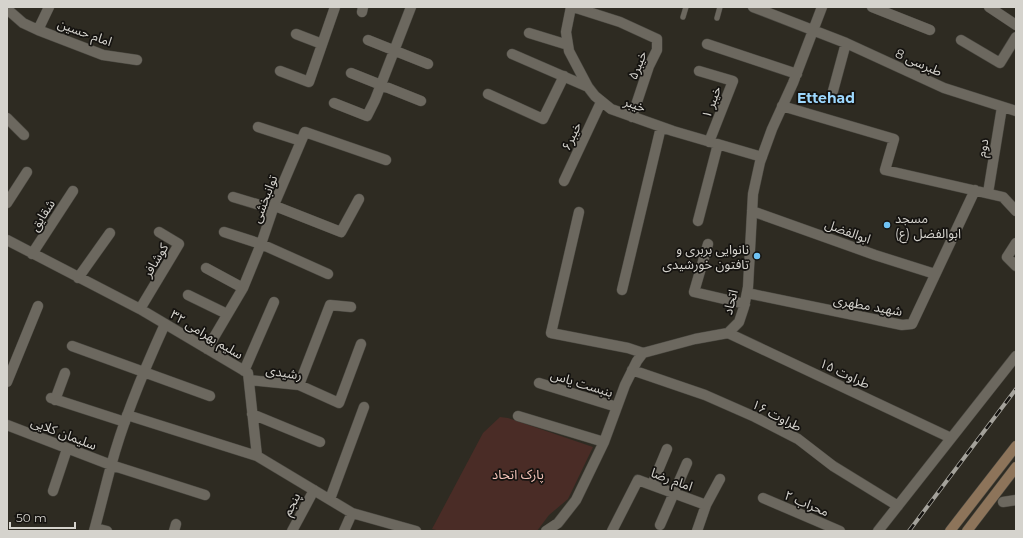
<svg xmlns="http://www.w3.org/2000/svg" width="1023" height="538" font-family="Montserrat,'Noto Sans Arabic',sans-serif">
  <style>
    .green { fill: #4a2c26 }
    .lines { fill: none; stroke-linecap: round; stroke-linejoin: round }
    .lane-casing { stroke: #4b4942; stroke-width: 6 }
    .street-casing { stroke: #4b4942; stroke-width: 11 }
    .secondary-casing { stroke: #4b4942; stroke-width: 11 }
    .lane { stroke: #6c685f; stroke-width: 5 }
    .street { stroke: #6c685f; stroke-width: 10 }
    .secondary { stroke: #8d745a; stroke-width: 10 }
    .rail-casing { stroke: #a4a29b; stroke-width: 4 }
    .rail { stroke: #151310; stroke-width: 2.5; stroke-dasharray: 8; stroke-linecap: butt }
    .poi-dot { fill: #6fc2f4; stroke: #151310; stroke-width: 1.5 }
    .labels { text-anchor: middle; dominant-baseline: central; stroke-width: 3.5; stroke-linejoin: round; paint-order: stroke }
    .street-label { font-size: 13px; fill: #d5d3cd; stroke: #151310 }
    .poi-label { font-size: 13px; fill: #d5d3cd; stroke: #151310; text-anchor: start }
    .park-label { font-size: 13px; fill: #f8c6bb; stroke: #151310 }
    .neighbourhood-label { font-size: 14px; font-weight: bold; fill: #9cd7fd; stroke: #151310 }
  </style>
  <rect width="100%" height="100%" fill="#2e2b22"/>
  <path class="green" d="M500,417l8,1 85,29 -25,52 -19,16 -12,16h-97l-8,-2 51,-96z"/>
  <g class="lines">
    <defs>
      <path id="lane" d="M683,17l3,-10
        M717,18l3,-11"/>
      <path id="street" d="M571,7l-5,25 3,19 19,36 7,9 16,13 62,22 89,26
        M573,7l47,15 37,17v11l-8,16 -17,51
        M753,7l93,36 98,45 72,23
        M872,7l58,23
        M989,7l27,18
        M7,9l16,14 15,7 65,25 34,5
        M362,12l1,-5
        M38,30l11,-23
        M529,33l39,12
        M296,34l26,10
        M368,40l60,24
        M961,40l39,23 16,-26
        M707,44l90,30
        M512,54l76,33
        M280,71l29,11 26,-75
        M699,71l34,10 -24,61
        M351,73l70,28
        M833,91l13,-48
        M488,94l55,25 21,-43
        M334,103l33,13 8,-16 36,-93
        M782,106l112,33 -9,31 118,27 13,14
        M7,118l17,17
        M258,127l43,14
        M564,181l37,-79
        M988,193l14,-86
        M233,197l40,12
        M7,203l20,-31
        M275,206l66,26 18,-33
        M752,211l123,44 60,19
        M579,212l-28,121 77,15 15,5
        M698,221l20,-77
        M224,232l37,12 67,30
        M7,240l133,69 108,64 9,83 95,57 64,18
        M1016,243l-9,14 9,9
        M708,244l-14,48 51,12
        M32,254l41,-63
        M206,268l37,20
        M78,278l32,-45
        M622,290l39,-163
        M747,293l155,32 10,-1 63,-134
        M188,295l39,19
        M140,309l39,-65 -20,-12
        M728,333l223,105
        M72,346l138,50
        M207,349l36,-61 18,-44 15,-44 29,-68 81,28
        M632,370l73,25 50,22 43,22 35,27 65,40
        M244,371l30,-69
        M249,380l50,5 40,18 22,-59
        M7,382l31,-76
        M539,383l78,24
        M299,385l31,-80 21,2
        M51,398l74,24
        M55,400l10,-27
        M252,414l68,28
        M127,415l130,41
        M518,416l86,26
        M7,425l104,40 94,30
        M652,485l15,-36
        M53,491l14,-42
        M763,498l77,33
        M330,499l34,-92
        M1003,502l13,-2
        M660,525l27,-62
        M95,528l12,3
        M94,531c6,-22 11,-43 17,-65 13,-49 33,-96 54,-142
        M174,531l2,-7
        M292,531l22,-41
        M344,531l8,-18
        M546,531l12,-8 18,-23 28,-58 21,-57 12,-24 6,-8 52,-14 33,-6 11,-11 5,-15 4,-20 5,-93 7,-32 12,-33 21,-46 29,-76
        M612,531l26,-51 68,25
        M697,531l9,-26 14,-26
        M878,531l138,-175"/>
      <path id="secondary" d="M950,531l66,-85
        M967,531l49,-64"/>
    </defs>
    <use href="#lane" class="lane-casing"/>
    <use href="#street" class="street-casing"/>
    <use href="#secondary" class="secondary-casing"/>
    <use href="#lane" class="lane"/>
    <use href="#street" class="street"/>
    <use href="#secondary" class="secondary"/>
    <defs>
      <path id="rail" d="M909,531l107,-142"/>
    </defs>
    <use href="#rail" class="rail-casing"/>
    <use href="#rail" class="rail"/>
  </g>
  <g class="poi-dot">
    <circle cx="887" cy="225" r="4"/>
    <circle cx="757" cy="256" r="4"/>
  </g>
  <g class="labels">
    <g class="street-label">
      <text transform="translate(85 32) rotate(20)">امام حسین</text>
      <text transform="translate(919 62) rotate(24)">طبرسی 8</text>
      <text transform="translate(637 65) rotate(-69)">خیبر۵</text>
      <text transform="translate(711 102) rotate(-69)">خیبر ۱</text>
      <text transform="translate(635 104) rotate(20)">خیبر</text>
      <text transform="translate(571 136) rotate(-65)">خیبر۶</text>
      <text transform="translate(982 148) rotate(-81)">دوم</text>
      <text transform="translate(264 199) rotate(-69)">توانبخشی</text>
      <text transform="translate(42 215) rotate(-57)">شقایق</text>
      <text transform="translate(848 231) rotate(20)">ابوالفضل</text>
      <text transform="translate(155 260) rotate(-59)">کوشافر</text>
      <text transform="translate(730 302) rotate(-76)">اتحاد</text>
      <text transform="translate(868 305) rotate(10)">شهید مطهری</text>
      <text transform="translate(207 334) rotate(31)">سلیم بهرامی ۳۲</text>
      <text transform="translate(284 372) rotate(9)">رشیدی</text>
      <text transform="translate(845 373) rotate(25)">طراوت ۱۵</text>
      <text transform="translate(582 383) rotate(17)">بنبست یاس</text>
      <text transform="translate(777 415) rotate(27)">طراوت ۱۶</text>
      <text transform="translate(64 433) rotate(21)">سلیمان کلایی</text>
      <text transform="translate(672 479) rotate(20)">امام رضا</text>
      <text transform="translate(807 503) rotate(23)">محراب ۲</text>
      <text transform="translate(291 504) rotate(-63)">پنجم</text>
    </g>
    <g class="poi-label">
      <text x="895" y="218">مسجد<tspan x="895" dy="15">ابوالفضل (ع)</tspan></text>
      <text x="749" y="249" text-anchor="end">نانوایی بربری و<tspan x="749" dy="15">تافتون خورشیدی</tspan></text>
    </g>
    <g class="park-label">
      <text x="518" y="474">پارک اتحاد</text>
    </g>
    <g class="neighbourhood-label">
      <text x="826" y="98">Ettehad</text>
    </g>
  </g>
  <rect width="1023" height="538" fill="none" stroke="#d5d3cd" stroke-width="16"/>
  <path d="M10 522v6h65v-6" fill="none" stroke="#d5d3cd" stroke-width="2"/>
  <text x="16" y="522" font-size="12" fill="#d5d3cd" stroke="#151310" stroke-width="3" paint-order="stroke">50 m</text>
</svg>
